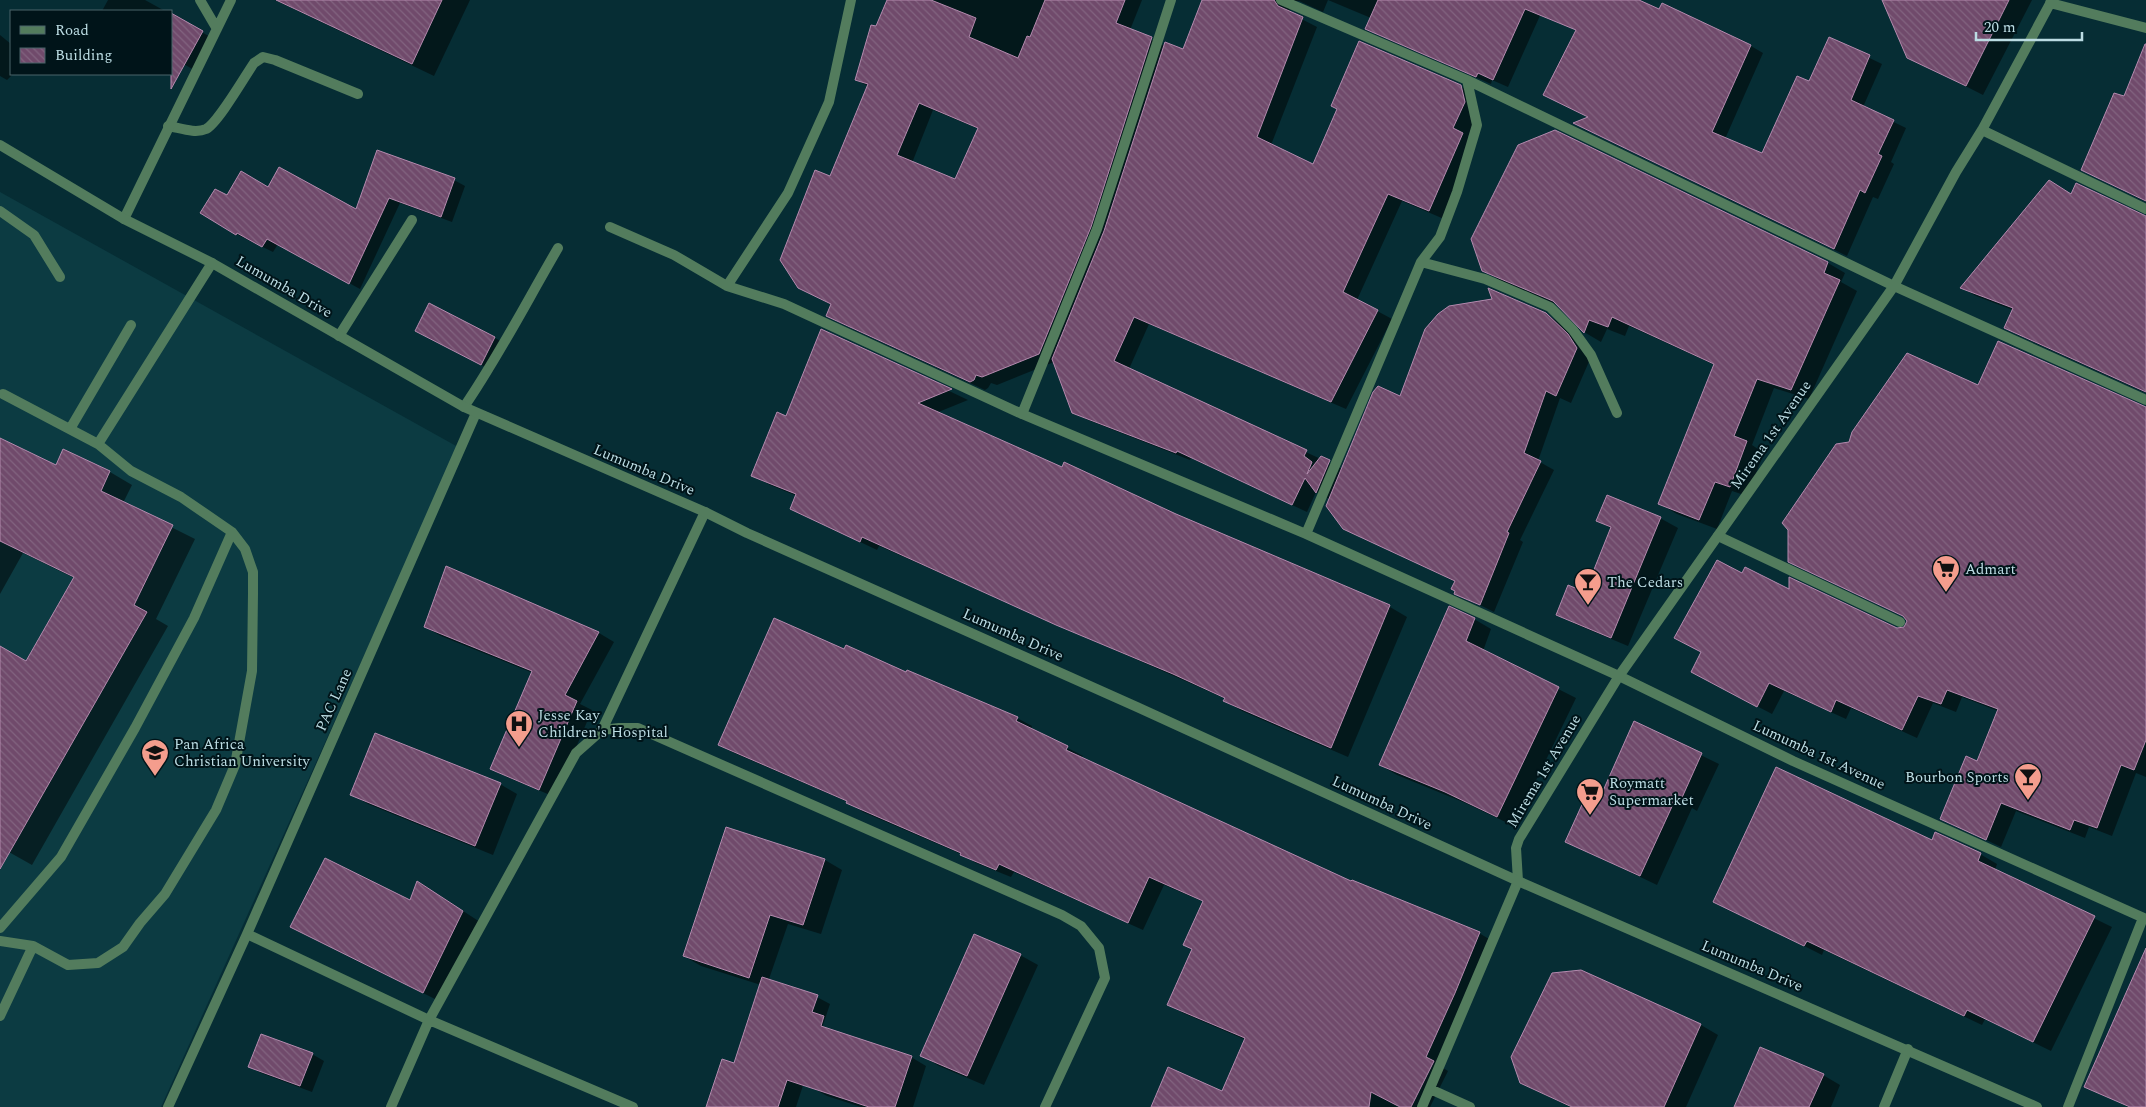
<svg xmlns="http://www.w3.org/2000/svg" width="2146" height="1107" font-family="Spectral,serif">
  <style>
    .built { fill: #0c3b42 }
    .shadow { fill: #0007; fill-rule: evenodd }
    .building { fill: url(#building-back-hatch); stroke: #b48aae; fill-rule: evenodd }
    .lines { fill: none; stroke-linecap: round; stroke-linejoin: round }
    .service { stroke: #537c5d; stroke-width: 10 }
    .minor { stroke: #537c5d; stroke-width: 10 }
    .tertiary { stroke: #537c5d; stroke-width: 10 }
    .labels { text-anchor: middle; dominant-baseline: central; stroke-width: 4; stroke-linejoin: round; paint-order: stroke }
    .street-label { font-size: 15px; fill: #bbdce3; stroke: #001419 }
    .poi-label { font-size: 15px; fill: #bbdce3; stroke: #001419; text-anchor: start }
  </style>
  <defs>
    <pattern id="building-back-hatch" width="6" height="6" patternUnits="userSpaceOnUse" patternTransform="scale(1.25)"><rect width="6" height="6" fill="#704a6b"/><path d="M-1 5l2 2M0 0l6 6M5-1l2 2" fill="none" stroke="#826480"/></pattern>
  </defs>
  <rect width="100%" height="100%" fill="#062d34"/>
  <path class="built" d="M0,192l458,255 -297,660h-161z"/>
  <path class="shadow" d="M108,0h37l20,11h-63z
    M275,0h195l-36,76z
    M888,0h254l-12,30 35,16 18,4 49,-50h315l-39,87 -16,-7 -1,4 -110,-48 -14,-8 4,-10 -43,-18 -5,12 -24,-11h-4l-6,4 1,8 27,14 -46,118 43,21 146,-80 15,9 4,16 -11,26 9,5 -33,77 -42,-18 -45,99 35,19 -46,90 -197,-85 -20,45 213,100 58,-71 146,-84 14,9 31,34 -20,46 -11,-5 -22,63 16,9 -34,70 3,2 -29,70 -38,-19v-11l-97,-46 -30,-37 -13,-7 -9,20 -116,-54 -1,2 -102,-40 -15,-8 -19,-50 -57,23 -6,-2 -3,5 -3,2 -143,-66 -14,-8 4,-11 -33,-17 32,-110 37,-92 -12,-6zM933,110l46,19 -24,51 -43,-17z
    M1586,0h50l115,46 12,7 -38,86 37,16 48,-72 20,-44 52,25 -19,43 43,21 -15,34 3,2 -16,35 -5,-2 -26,59 -260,-126 -11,-6 14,-6 -45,-23 32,-64z
    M1883,0h149l-49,95 -75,-38z
    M171,15l43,24 -18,32 -25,-14z
    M0,35l11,9v30h2l-6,6 -7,-4z
    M2146,60v142l-63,-32z
    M1555,132l273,131 17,10 -4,9 16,9 -48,108 -35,-11 -22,57 12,8 -17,43 -15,-5 -15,38 -40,-15 -17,-10 55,-139 -86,-39 -4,10 -18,-7 -6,13 -17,-10 -26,-27 -57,-24 -18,-11z
    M378,152l76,28 11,6 -13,36 -52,-19 -40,86 -82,-45 -5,8 -37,-18 -9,-37 41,-8 88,22z
    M2072,195l74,22v176l-126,-57 -15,-8 8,-18 -37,-14 -14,-8z
    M822,330l146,70 -32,13 126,56 328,138 17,10 -59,140 -106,-46 -17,-10 1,-2 -34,-15 -313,-138 -2,4 -86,-41 6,-13 -27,-11 -18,-10 35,-57z
    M428,337l67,1 11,6 -13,27z
    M1979,387l167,21v369l-10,-4 -24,63 -23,-9 -4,11 -69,-27 -15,36 -59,-28 35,-57 21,-51 -36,-14 -6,15 -23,-9 -16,35 -66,-30 -5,11 -62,-28 -12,23 -65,-34 83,-89 107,38 10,-3 1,-5 -2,-4 -101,-47 45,-127z
    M0,440l56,26 8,-15 46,21 22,13 -9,18 72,36 -39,80 12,7 -136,239 -32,-18v-199l27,15 47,-85 -51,-25 -23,41z
    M1660,518l18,10 -50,118 -53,-22 -17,-10 27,-20 27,-65 -15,-9z
    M447,568l152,65 15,9 -34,62 12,6 -37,87 -48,-20 -15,-9 41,-95 -92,-37 -16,-9z
    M1474,619l17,10 -8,22 93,47 -62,128 -51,-24 -66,-27 -17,-10z
    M845,651l172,67 15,8 -1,3 52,27 -2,2 271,125 127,50 15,9 -54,124 8,5 -18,36h-278l70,-15 24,-52 -63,-27 -15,-9 25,-55 11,-47 -40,-17 -21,45 -129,-58 -3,5 -35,-14 -15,-9 -98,-42 -15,-10 -114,-49 -15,-8z
    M1635,723l84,41 -22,47 -5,-3 -35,77 -90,-43 35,-48z
    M500,784l17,10 -24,61 -125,-51 -17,-10z
    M727,828l98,32 17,10 -21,64 -33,-10 -19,55 46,17 15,8 -8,24 89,29 15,9 -13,41h-52l-34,-11 -16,-9 -3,-17 -12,37h-78l17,-43 26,-79 -60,-19 -17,-10z
    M1980,854l17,10 -2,6 117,57 -61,124 -66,-32 -3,6 -158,-75 -2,5 -107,-54z
    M434,892l46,30 -39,80 -150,-75 120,-25z
    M1020,955l18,10 -54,120 -45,-19 -17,-10z
    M2146,959v148h-18l-42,-21z
    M1581,971l120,54 17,10 -32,72h-116l-49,-24z
    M312,1054l12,7 -12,31 -51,-19 -12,-7z
    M1823,1075l17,10 -9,22h-96z"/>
  <path class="building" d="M276,0h166l-30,64z
    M887,0h44l45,18 -7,19 49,21 9,-22 3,1 15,-37h80l-9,23 36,14 -61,190 -52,127 -57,23 -6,-2 -2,5 -4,2 -144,-66 5,-12 -33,-16 -18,-28 35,-90 15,6 38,-92 -13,-4 16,-55 5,1zM919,103l59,25 -23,51 -58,-24z
    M1202,0h72l4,6 25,11 -46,120 56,27 24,-55 -6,-3 28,-65 102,44 4,17 -12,26 10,5 -34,78 -41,-17 -45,98 35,18 -47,92 -197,-85 -20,44 193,89 -3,6 8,6 -5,12 14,-18 9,4 -14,33 -11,-15 -13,27 -115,-54 -1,2 -104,-40 -20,-54 52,-128 61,-189 18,7z
    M1378,0h261l20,9 3,-6 89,42 -39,87 50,21 35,-77 12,5 20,-44 41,18 -19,45 43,20 -16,34 4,2 -17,37 -5,-3 -26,59 -261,-126 15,-6 -45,-22 33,-65 -51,-21 -32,71 -15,-7 -2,4 -111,-48z
    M1882,0h127l-43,86 -59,-28z
    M171,13l32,18 -32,58z
    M2145,44h1v157l-65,-31 33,-77 10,3z
    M1555,130l273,132 -4,11 16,7 -49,110 -34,-11 -23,57 13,5 -17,46 -15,-5 -16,38 -41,-16 56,-140 -102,-47 -4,10 -19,-7 -5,13 -31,-32 -71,-30 -11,-32 47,-94z
    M377,150l78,28 -14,39 -52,-19 -40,86 -82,-45 -5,8 -25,-14 -1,2 -36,-22 15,-24 12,6 14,-24 27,16 11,-20 77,42z
    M2049,180l22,14 5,-11 70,33v176l-142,-64 9,-20 -53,-20z
    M1488,288l58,25 22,21 9,14 -21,48 -10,-5 -22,62 17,8 -34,71 2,1 -29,72 -26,-11 1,-3 -4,-2 4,-8 -112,-52 -17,-23 47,-114 5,-6 22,10 25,-67 13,-15 11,-8 43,-7z
    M429,303l66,34 -14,28 -66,-34z
    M821,329l131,60 -34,14 144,64 2,-5 112,52 214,91 -59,143 -108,-47 2,-3 -52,-24 -117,-49 -194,-88 -2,5 -70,-33 6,-15 -45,-18 26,-64 9,4z
    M1998,341l148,66v333l-12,30 -13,-5 -24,63 -23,-8 -4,10 -69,-27 -15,37 -46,-21 26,-63 11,5 21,-52 -51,-19 -6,14 -23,-8 -16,34 -66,-30 -5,12 -62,-29 -12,24 -66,-35 10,-20 -27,-14 43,-78 25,13 3,-6 44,22v-12l108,51 7,-1 3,-6 -4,-5 -115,-54v-32l-6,-7 54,-79 13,-2 3,-10 55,-79 71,32z
    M0,438l56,27 7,-16 47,22 -9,20 72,34 -39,80 13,7 -147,257v-223l26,15 48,-84 -74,-36z
    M1607,495l54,22 -50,121 -55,-23 12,-30 17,7 26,-65 -15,-6z
    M446,566l153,66 -34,63 12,6 -38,89 -49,-21 42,-98 -108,-44z
    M1449,606l26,12 -9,23 93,46 -62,130 -52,-25 -66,-27z
    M774,618l70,31 2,-4 60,27 1,-2 111,47 -2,4 52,25 -2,4 285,131 1,-1 128,52 -25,61 -29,64 8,4 -23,46h-11l-29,-15 -2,15h-218l17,-40 54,24 23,-53 -78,-33 25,-56 -9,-4 20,-44 -54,-24 -21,46 -129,-59 -3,6 -36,-15 1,-2 -115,-50 1,-2 -129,-56z
    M1634,721l68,32 -22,49 -5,-2 -35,76 -75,-34 25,-55 12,6z
    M375,733l126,50 -26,63 -125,-51z
    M1776,767l156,73 3,-8 46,21 -3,8 117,55 -62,126 -66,-32 -3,6 -157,-75 -3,5 -91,-44z
    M726,827l99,32 -22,66 -33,-10 -21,63 -66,-22z
    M325,858l85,42 7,-19 46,30 -40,82 -133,-66z
    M974,934l47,20 -54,122 -47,-20z
    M2146,948v159h-16l-46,-20z
    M1581,970l120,54 -37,83h-92l-52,-24 -9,-26 41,-84z
    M762,977l56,18 -6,17 12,4 -3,10 91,30 -17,51h-26l-82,-27 -9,27h-72l16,-48 12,4z
    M261,1034l52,19 -13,33 -52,-19z
    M1760,1047l64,27 -15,33h-75z"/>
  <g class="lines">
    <path class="service" d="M168,126c12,2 27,8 38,3 12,-6 39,-53 48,-66l9,-6 12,3 83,34
      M0,211l34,24 26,42
      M339,336l73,-116
      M70,429l61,-104
      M98,444l114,-181
      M1718,536l182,86
      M0,928l61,-71 74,-129 59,-110 38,-86
      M0,941l33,5 35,19 30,-2 25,-16 17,-24 25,-29 51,-84 19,-45 17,-94 1,-78v-21l-8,-23 -13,-17 -51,-35 -50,-26 -33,-27 -95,-50
      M0,1016l33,-70"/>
    <path class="minor" d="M200,0l17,29
      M1281,0l186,80 427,206 252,114
      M2050,3l96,25
      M1982,130l164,79
      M124,219l107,-219
      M610,227l64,28 53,31 57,18 238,110 284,120 313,142 174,85 353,158
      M1421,262l64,17 65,28 23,23 18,25 26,58
      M727,286l61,-93 41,-91 22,-102
      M464,407c35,-51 63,-106 94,-159
      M1022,414l75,-185 74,-229
      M1306,534l115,-272 19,-25 17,-45 20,-67 -10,-45
      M602,730l103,-218
      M247,934l182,86 204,87
      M1430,1089l40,18
      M168,1107l79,-173 229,-521
      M391,1107l38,-87 147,-267 26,-23 17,-2h19l424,187 19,11 18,22 6,30 -60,129
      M1422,1107l96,-226 -2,-33 3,-9 100,-163 275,-390 62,-114 26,-42 70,-130
      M1884,1107l24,-58
      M2068,1107l75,-189"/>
    <path class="tertiary" d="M0,145l124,74 88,44 252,144 241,105 42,21 390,174 381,174 519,226"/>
  </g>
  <defs>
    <symbol id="supermarket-pin" viewBox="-11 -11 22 30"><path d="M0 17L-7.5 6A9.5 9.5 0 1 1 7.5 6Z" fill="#f49d8d" stroke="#001419"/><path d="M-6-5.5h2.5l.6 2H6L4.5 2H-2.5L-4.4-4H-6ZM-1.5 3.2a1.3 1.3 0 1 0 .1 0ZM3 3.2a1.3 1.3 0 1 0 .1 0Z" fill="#111"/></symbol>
    <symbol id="bar-pin" viewBox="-11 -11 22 30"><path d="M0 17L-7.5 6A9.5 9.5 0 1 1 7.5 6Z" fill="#f49d8d" stroke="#001419"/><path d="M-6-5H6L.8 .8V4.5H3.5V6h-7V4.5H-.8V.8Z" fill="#111"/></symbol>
    <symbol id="hospital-pin" viewBox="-11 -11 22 30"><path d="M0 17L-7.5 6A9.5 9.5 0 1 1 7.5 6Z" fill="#f49d8d" stroke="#001419"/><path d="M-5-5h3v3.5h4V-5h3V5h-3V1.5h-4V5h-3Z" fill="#111"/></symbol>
    <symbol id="university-pin" viewBox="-11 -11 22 30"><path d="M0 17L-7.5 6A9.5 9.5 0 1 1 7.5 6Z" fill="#f49d8d" stroke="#001419"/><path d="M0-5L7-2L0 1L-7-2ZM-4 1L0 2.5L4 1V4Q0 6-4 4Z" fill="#111"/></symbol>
  </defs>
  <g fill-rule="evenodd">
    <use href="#supermarket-pin" x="1930" y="553" width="32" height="43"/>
    <use href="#bar-pin" x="1572" y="566" width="32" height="43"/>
    <use href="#hospital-pin" x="503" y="708" width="32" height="43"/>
    <use href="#university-pin" x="139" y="737" width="32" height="43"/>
    <use href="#bar-pin" x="2012" y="761" width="32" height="43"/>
    <use href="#supermarket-pin" x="1574" y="776" width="32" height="43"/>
  </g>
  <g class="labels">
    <g class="street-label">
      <text transform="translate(284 287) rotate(30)">Lumumba Drive</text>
      <text transform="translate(1771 435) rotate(-55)">Mirema 1st Avenue</text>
      <text transform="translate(644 470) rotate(23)">Lumumba Drive</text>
      <text transform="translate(1013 635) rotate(24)">Lumumba Drive</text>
      <text transform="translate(334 700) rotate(-66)">PAC Lane</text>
      <text transform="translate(1819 755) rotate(25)">Lumumba 1st Avenue</text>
      <text transform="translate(1544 771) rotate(-59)">Mirema 1st Avenue</text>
      <text transform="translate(1382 803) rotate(25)">Lumumba Drive</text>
      <text transform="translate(1752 966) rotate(23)">Lumumba Drive</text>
    </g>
    <g class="poi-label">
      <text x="1965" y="569">Admart</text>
      <text x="1607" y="582">The Cedars</text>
      <text x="538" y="715">Jesse Kay<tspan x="538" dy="17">Children's Hospital</tspan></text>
      <text x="174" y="744">Pan Africa<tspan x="174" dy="17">Christian University</tspan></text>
      <text x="2009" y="777" text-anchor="end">Bourbon Sports</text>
      <text x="1609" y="783">Roymatt<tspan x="1609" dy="17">Supermarket</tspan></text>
    </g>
  </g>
  <rect x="10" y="10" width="162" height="65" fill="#001419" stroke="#4b646a"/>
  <rect x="20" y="26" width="25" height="8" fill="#537c5d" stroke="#4b646a"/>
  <text x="55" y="35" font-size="15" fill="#bbdce3">Road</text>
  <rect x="20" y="48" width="25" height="15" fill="url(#building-back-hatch)" stroke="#4b646a"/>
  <text x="55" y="60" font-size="15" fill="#bbdce3">Building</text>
  <path d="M1976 32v8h106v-8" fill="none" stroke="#bbdce3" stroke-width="2.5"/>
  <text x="1984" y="32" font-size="15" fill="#bbdce3" stroke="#001419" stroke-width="4" paint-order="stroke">20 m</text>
</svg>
